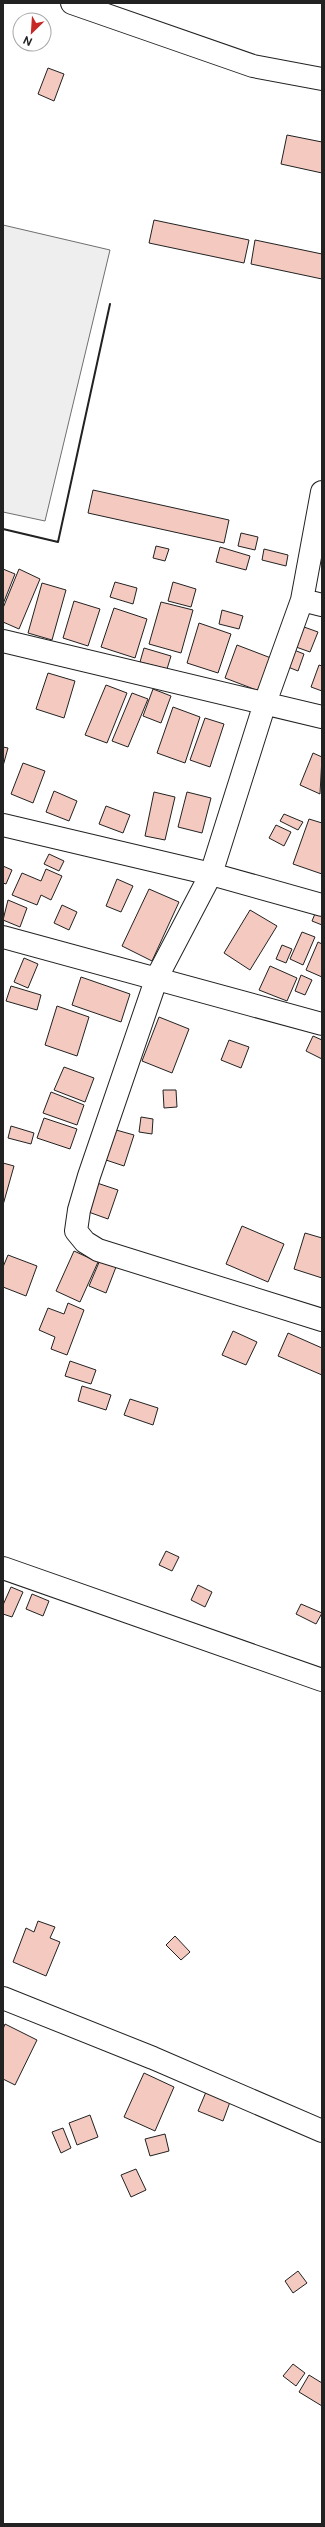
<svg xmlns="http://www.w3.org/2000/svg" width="325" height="2527" viewBox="0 0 325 2527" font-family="'Public Sans',sans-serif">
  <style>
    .green { fill: #eee; stroke: #6f6f6f }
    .building { fill: #f3c9c0; stroke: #222 }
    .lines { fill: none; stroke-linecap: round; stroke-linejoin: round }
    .minor-casing { stroke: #222; stroke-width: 24 }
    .minor { stroke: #fff; stroke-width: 22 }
    .wall { stroke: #222; stroke-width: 2 }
  </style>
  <rect width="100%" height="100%" fill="#fff"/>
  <!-- green -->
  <path class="green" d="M 3,225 L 110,250 L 45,521 L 3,512 Z"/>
  <!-- building -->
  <path class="building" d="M 48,68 L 64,74 L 54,101 L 38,94 Z
    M 287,135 L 322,142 L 322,173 L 281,164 Z
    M 154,220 L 249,240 L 244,263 L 149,243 Z
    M 255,240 L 322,254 L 322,279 L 251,264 Z
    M 93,490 L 229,520 L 224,543 L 88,513 Z
    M 241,533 L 258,537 L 255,550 L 238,546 Z
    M 156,546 L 169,549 L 165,561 L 153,558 Z
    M 220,547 L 250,556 L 246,570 L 216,562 Z
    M 264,549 L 288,555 L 286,566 L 262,560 Z
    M 3,569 L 15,574 L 3,604 Z
    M 19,569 L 40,579 L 19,629 L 3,622 L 3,608 Z
    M 115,582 L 137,588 L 133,604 L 110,597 Z
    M 173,582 L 196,589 L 191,607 L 168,601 Z
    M 42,583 L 66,590 L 52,640 L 28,633 Z
    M 74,601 L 100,609 L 88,646 L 63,638 Z
    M 161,602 L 193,610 L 181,653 L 149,644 Z
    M 114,608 L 147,619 L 135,658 L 101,647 Z
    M 222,610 L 243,616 L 239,629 L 219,624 Z
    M 199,623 L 231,634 L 218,673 L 187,663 Z
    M 304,627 L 318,632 L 310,652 L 296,647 Z
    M 237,645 L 271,658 L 259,691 L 225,678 Z
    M 144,648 L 171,656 L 167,669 L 140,662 Z
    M 294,650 L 304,654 L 298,671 L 288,667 Z
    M 319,665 L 322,666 L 322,691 L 311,687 Z
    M 48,673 L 75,681 L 64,718 L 36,709 Z
    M 106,685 L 127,693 L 107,743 L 85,735 Z
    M 153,689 L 171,696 L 161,723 L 143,716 Z
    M 132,693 L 148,699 L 128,747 L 112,741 Z
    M 173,707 L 200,717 L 185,763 L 157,753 Z
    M 205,718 L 224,724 L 210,767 L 190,760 Z
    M 3,747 L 8,748 L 3,766 Z
    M 313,753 L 322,757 L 320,794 L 300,785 Z
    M 23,763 L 45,771 L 33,803 L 11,794 Z
    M 54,791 L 77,801 L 69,821 L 46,812 Z
    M 154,792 L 175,797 L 165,840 L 145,836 Z
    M 187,792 L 211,798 L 202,833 L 178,827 Z
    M 106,806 L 130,815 L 123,833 L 99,824 Z
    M 284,814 L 303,822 L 298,830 L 280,821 Z
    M 309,819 L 322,823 L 322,874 L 293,864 Z
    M 276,825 L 291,832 L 284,846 L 269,838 Z
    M 49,854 L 64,861 L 59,871 L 44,864 Z
    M 3,866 L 12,870 L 6,884 L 3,883 Z
    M 46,869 L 62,876 L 51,900 L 41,895 L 37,905 L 12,895 L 22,873 L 41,881 Z
    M 117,879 L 133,886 L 121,912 L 106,906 Z
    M 149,889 L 179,902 L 152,961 L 122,946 Z
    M 8,900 L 27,908 L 20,927 L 3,920 Z
    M 62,905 L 77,912 L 69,930 L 54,923 Z
    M 317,909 L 322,911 L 322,925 L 312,921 Z
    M 250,910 L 277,926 L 250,970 L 224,953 Z
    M 302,932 L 315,937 L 303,965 L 290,959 Z
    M 318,942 L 322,944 L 322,977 L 306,970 Z
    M 282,945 L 292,949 L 286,963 L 276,959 Z
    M 24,958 L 38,964 L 28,988 L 14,982 Z
    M 270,966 L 297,978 L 287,1001 L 259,990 Z
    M 301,975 L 312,980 L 305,995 L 295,991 Z
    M 81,977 L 130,994 L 121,1022 L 72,1005 Z
    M 11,986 L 41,995 L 37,1010 L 6,1001 Z
    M 57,1006 L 89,1017 L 77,1056 L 45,1045 Z
    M 159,1017 L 189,1029 L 172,1073 L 142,1061 Z
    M 313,1036 L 322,1040 L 322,1059 L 306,1051 Z
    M 229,1040 L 249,1047 L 241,1068 L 221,1060 Z
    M 64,1067 L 94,1078 L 85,1102 L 54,1090 Z
    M 163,1090 L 176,1090 L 177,1107 L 164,1108 Z
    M 51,1092 L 84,1105 L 77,1125 L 43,1113 Z
    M 141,1117 L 153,1119 L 152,1134 L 139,1132 Z
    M 44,1118 L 77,1129 L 70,1149 L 37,1138 Z
    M 11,1126 L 34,1133 L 31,1144 L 8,1138 Z
    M 109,1128 L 134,1135 L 124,1166 L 100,1158 Z
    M 3,1163 L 14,1166 L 3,1205 Z
    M 94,1182 L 118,1190 L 108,1219 L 83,1210 Z
    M 242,1226 L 284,1244 L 268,1282 L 226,1264 Z
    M 305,1233 L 322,1238 L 322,1278 L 294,1269 Z
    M 74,1251 L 98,1262 L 80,1302 L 56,1291 Z
    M 8,1255 L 37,1266 L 26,1296 L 3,1287 L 3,1267 Z
    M 100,1260 L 116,1267 L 106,1293 L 89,1286 Z
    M 68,1303 L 84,1310 L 67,1355 L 51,1349 L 55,1337 L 39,1330 L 48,1308 L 64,1314 Z
    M 233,1331 L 257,1342 L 246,1365 L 222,1355 Z
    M 288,1333 L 322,1348 L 322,1375 L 278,1356 Z
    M 70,1361 L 96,1370 L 91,1384 L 65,1376 Z
    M 82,1386 L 111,1395 L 106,1410 L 78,1401 Z
    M 130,1399 L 158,1408 L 153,1425 L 124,1415 Z
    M 166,1551 L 179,1557 L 172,1571 L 159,1565 Z
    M 198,1585 L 212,1592 L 205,1607 L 191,1600 Z
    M 11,1587 L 23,1592 L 12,1617 L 3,1614 L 3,1605 Z
    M 32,1594 L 49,1601 L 43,1616 L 26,1609 Z
    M 301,1604 L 322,1613 L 316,1624 L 296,1614 Z
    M 38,1921 L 55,1927 L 50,1938 L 60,1942 L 46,1976 L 13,1962 L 26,1928 L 34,1932 Z
    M 175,1936 L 190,1952 L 181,1960 L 166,1945 Z
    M 5,2024 L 37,2040 L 15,2085 L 3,2079 L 3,2029 Z
    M 144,2073 L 174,2087 L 155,2131 L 124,2117 Z
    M 206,2092 L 230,2102 L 223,2121 L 198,2111 Z
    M 90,2115 L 98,2137 L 77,2145 L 69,2123 Z
    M 63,2128 L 71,2148 L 61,2153 L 52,2132 Z
    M 165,2134 L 169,2151 L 150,2156 L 145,2139 Z
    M 136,2169 L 146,2190 L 131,2197 L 121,2175 Z
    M 298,2271 L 307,2283 L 293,2293 L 285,2281 Z
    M 293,2364 L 305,2373 L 296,2386 L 283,2376 Z
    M 309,2375 L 322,2383 L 322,2406 L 299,2392 Z"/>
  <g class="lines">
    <!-- minor casing -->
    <g class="minor-casing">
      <path id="minor" d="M 72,3 L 253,66 L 322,79
        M 302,600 L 322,492
        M 322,605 L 302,600 L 265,703 L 211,874 L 157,977 L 89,1176 L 79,1210 L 76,1231 L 85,1242 L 98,1250 L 322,1320
        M 3,641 L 322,717
        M 3,825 L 211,874 L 322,905
        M 3,937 L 322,1024
        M 3,1568 L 322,1680
        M 3,1998 L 153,2058 L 322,2131"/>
    </g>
    <!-- minor -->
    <use href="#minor" class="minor"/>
    <!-- wall -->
    <path class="wall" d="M 3,529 L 58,542 L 110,304"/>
  </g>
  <!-- border -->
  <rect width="325" height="2527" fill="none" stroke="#222222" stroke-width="8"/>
  <!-- north arrow -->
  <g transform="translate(32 32) rotate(205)"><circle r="19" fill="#ffffff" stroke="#a7a7a7"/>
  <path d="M0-3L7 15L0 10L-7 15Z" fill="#c62828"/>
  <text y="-6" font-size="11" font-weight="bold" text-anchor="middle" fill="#222222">N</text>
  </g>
</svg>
